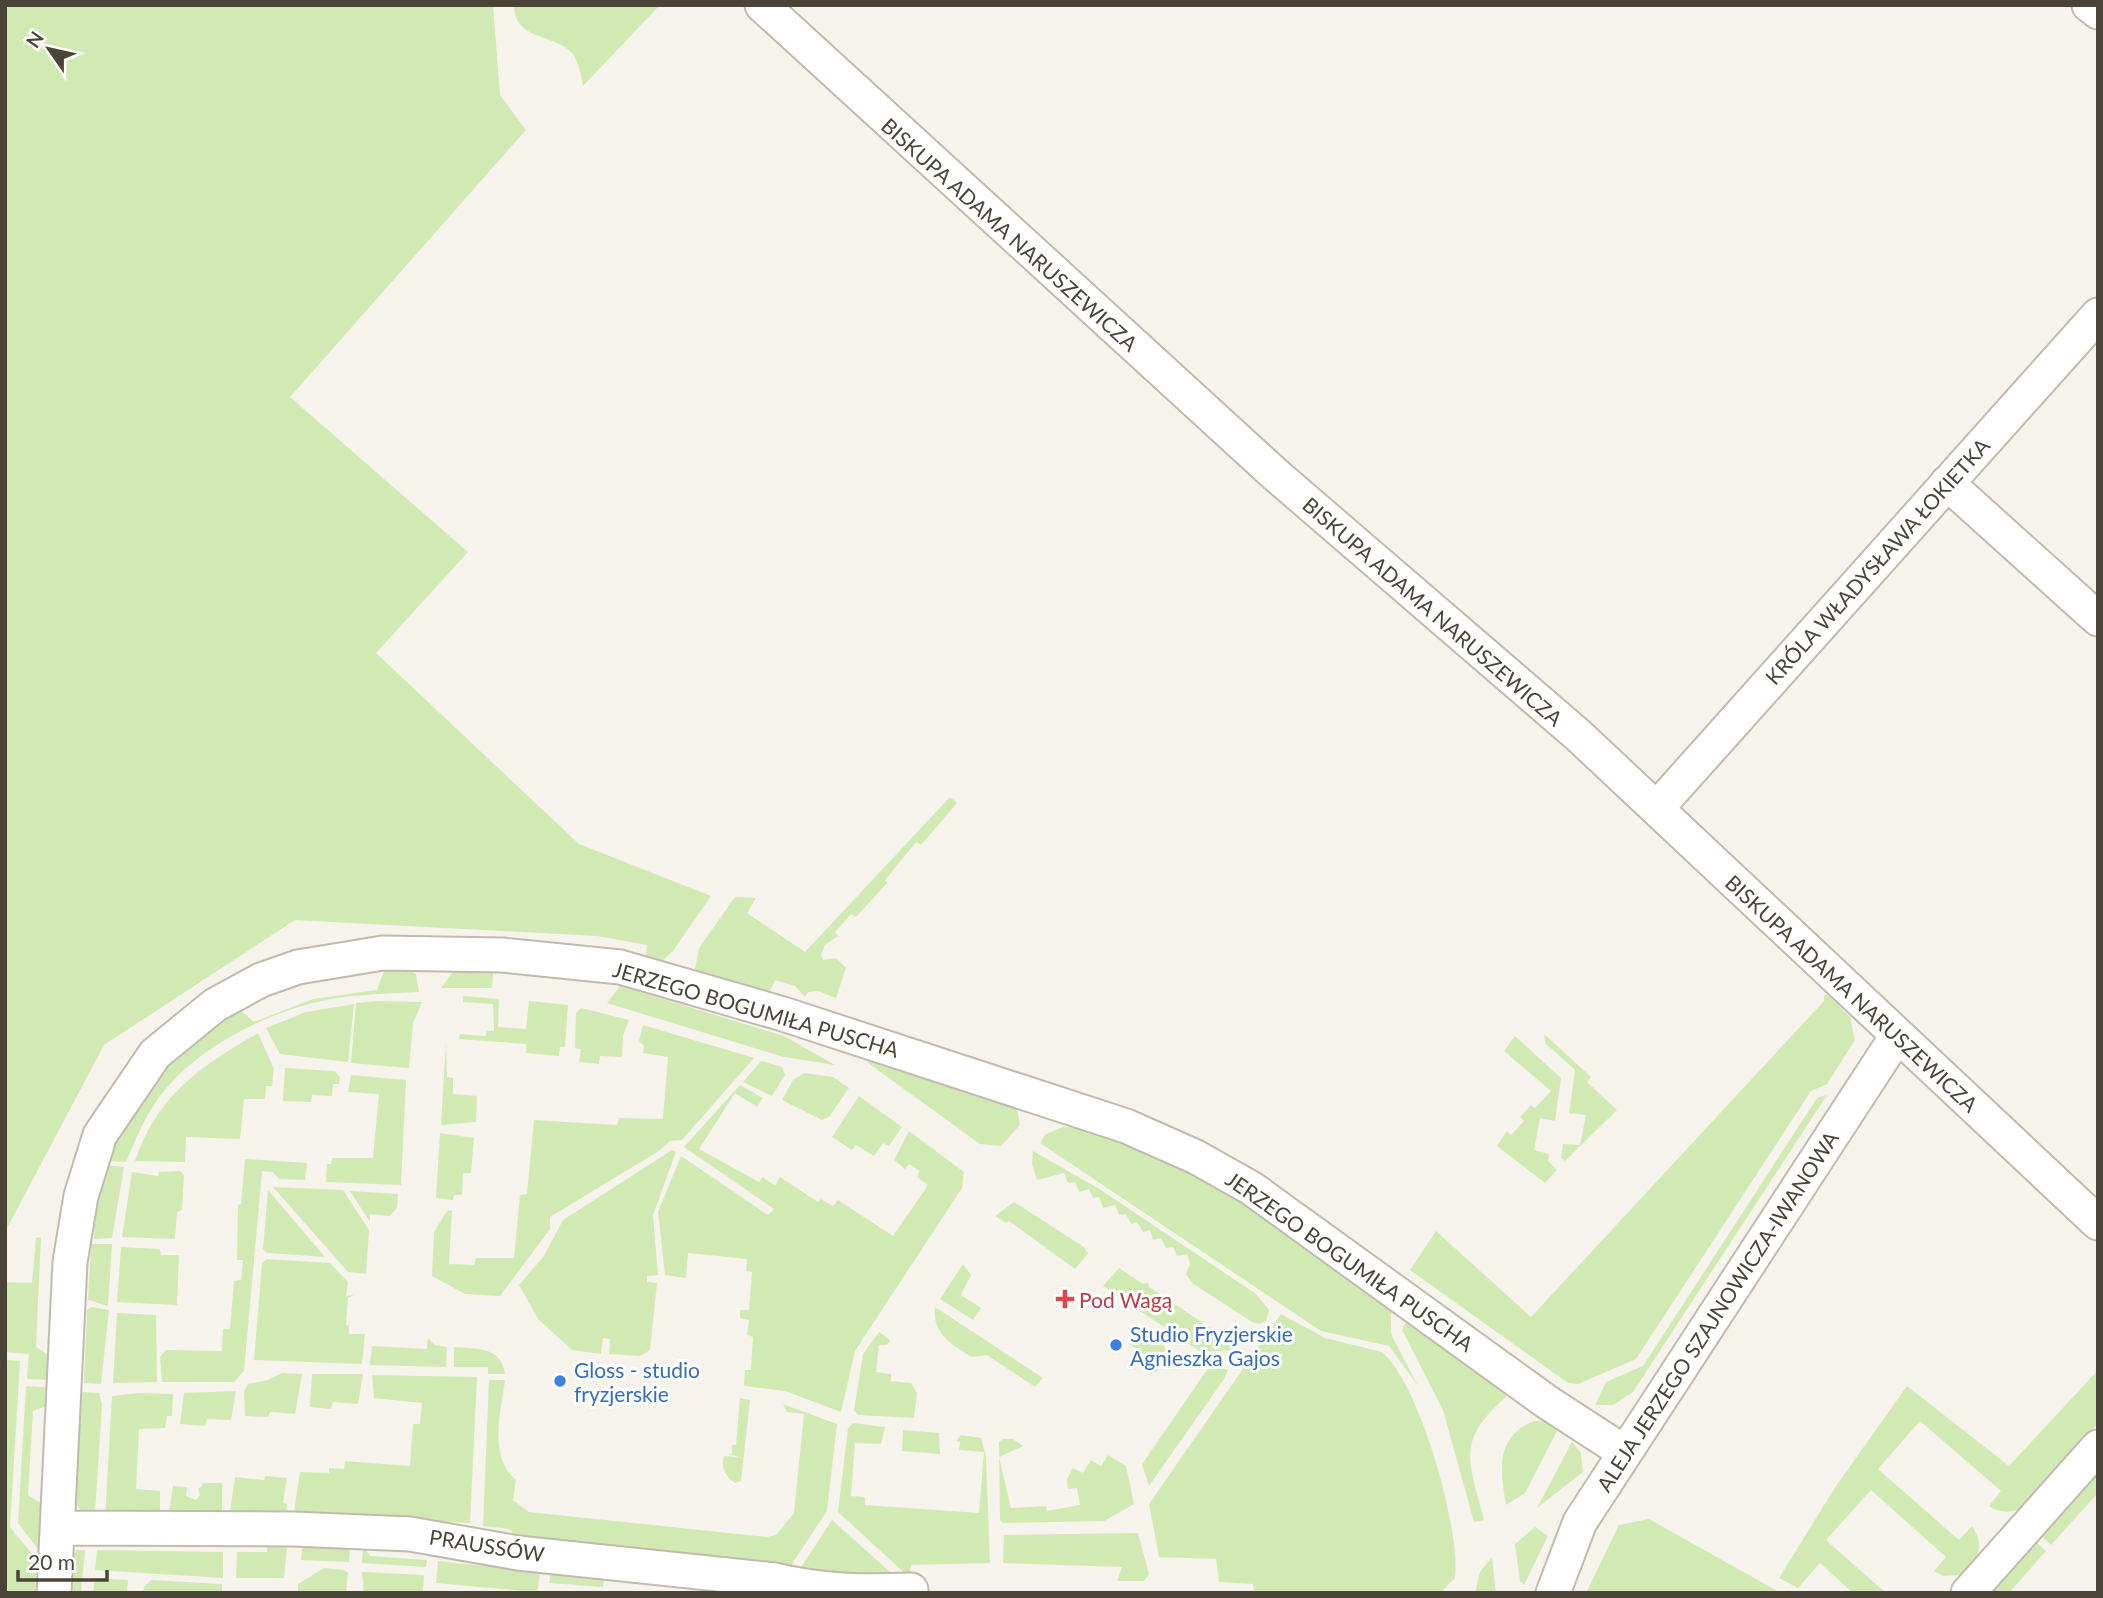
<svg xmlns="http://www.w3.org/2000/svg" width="2103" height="1598" viewBox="0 0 2103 1598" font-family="Lato,sans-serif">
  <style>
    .green { fill: #d1eab4 }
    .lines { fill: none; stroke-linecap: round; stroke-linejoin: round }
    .minor-casing { stroke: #c2bbad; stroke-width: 37 }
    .minor { stroke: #fff; stroke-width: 33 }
    .health-dot { fill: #e0444e; stroke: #fff; stroke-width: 2.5 }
    .shop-dot { fill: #3f7fe0; stroke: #fff; stroke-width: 2.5 }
    .labels { text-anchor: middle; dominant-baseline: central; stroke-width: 6; stroke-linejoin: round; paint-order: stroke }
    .street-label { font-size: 21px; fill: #4b4439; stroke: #fff }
    .health-label { font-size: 21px; fill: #be3a42; stroke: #fff; text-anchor: start }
    .shop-label { font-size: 21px; fill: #366cbe; stroke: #fff; text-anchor: start }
  </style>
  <rect width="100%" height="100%" fill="#f6f3ec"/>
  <!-- green -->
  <path class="green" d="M 5,5 L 493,5 L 500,95 L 526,130 L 290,397 L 468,552 L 376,653 L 579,844 L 711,896 L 673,951 L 660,963 L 646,959 L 647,945 L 597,936 L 295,920 L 104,1045 L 5,1232 Z
    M 514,5 L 660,5 L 583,86 C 581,75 579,62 572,53 C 554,33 514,41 514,5 Z
    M 950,797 L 957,803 L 921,845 L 916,842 L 885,880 L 887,883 L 856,917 L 851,914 L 835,932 L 838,936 L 825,945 L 821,955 L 823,960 L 836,958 L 846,968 L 836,998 L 818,991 L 808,992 L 805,997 L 795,986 L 775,980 L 766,1001 L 694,974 L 699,948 L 735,897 L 756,898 L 747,913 L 805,952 Z
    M 385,968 L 406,968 L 416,974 L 419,992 C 384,994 348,994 313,1003 C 258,1017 195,1050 160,1096 C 145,1116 136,1139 126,1162 L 107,1161 C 123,1120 151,1075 185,1045 C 201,1031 221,1020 238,1008 L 254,1022 L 313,999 L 377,990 Z
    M 486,968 L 493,973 L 492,988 L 441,988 L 455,969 Z
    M 620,986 L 784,1036 L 835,1065 L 784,1057 L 607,1003 Z
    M 1824,995 L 1828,995 L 1850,1017 L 1855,1040 L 1827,1084 L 1811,1091 L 1636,1359 L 1578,1384 L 1568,1383 L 1410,1270 L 1436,1231 L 1531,1317 L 1824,1001 Z
    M 463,996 L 499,999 L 498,1027 L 526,1029 L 529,1001 L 568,1005 L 565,1047 L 560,1047 L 559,1056 L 526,1053 L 526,1044 L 459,1039 L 460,1034 L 486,1036 L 487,1031 L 494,1031 L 493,1004 L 463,1002 Z
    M 376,1001 L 422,1002 L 413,1023 L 409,1068 L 351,1063 L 356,1003 Z
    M 354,1004 L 348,1062 L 280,1054 L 266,1028 L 306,1012 Z
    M 581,1008 L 629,1020 L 623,1036 L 622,1057 L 600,1056 L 599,1064 L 579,1062 L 581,1049 L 575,1048 L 576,1013 Z
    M 643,1025 L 754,1058 L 682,1140 L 670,1141 L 659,1151 L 550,1217 L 550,1229 L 500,1296 L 465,1294 L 432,1276 L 434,1232 L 447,1211 L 452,1210 L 449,1264 L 474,1265 L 476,1258 L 514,1258 L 520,1195 L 527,1194 L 534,1120 L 617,1125 L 619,1118 L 663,1119 L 668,1057 L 643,1053 L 644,1046 L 639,1041 Z
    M 258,1033 L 274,1069 L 272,1086 L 266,1086 L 265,1099 L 244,1099 L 240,1139 L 186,1137 L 185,1162 L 135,1161 C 157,1095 201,1066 258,1033 Z
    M 1544,1034 L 1591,1077 L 1587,1082 L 1617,1110 L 1565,1161 L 1561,1158 L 1563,1144 L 1580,1145 L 1586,1115 L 1569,1113 L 1575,1070 L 1545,1043 Z
    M 1515,1036 L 1561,1078 L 1555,1121 L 1540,1118 L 1534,1150 L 1549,1154 L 1548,1161 L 1557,1170 L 1545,1183 L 1497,1146 L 1507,1131 L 1511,1135 L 1524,1121 L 1520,1117 L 1531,1105 L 1535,1108 L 1551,1091 L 1504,1051 Z
    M 446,1042 L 447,1077 L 453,1078 L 453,1094 L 477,1096 L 476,1122 L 441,1125 Z
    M 869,1060 L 1017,1108 L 1020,1125 L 1001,1146 L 980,1144 L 868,1063 Z
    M 761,1061 L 782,1067 L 785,1075 L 772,1096 L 743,1082 Z
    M 285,1068 L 335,1071 L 340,1077 L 339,1084 L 333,1084 L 332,1096 L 312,1095 L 311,1102 L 283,1101 Z
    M 804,1073 L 833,1077 L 849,1088 L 829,1117 L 822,1120 L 782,1100 L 793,1080 Z
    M 351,1075 L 406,1080 L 401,1185 L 326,1182 L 327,1164 L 331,1164 L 332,1158 L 373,1158 L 379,1094 L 348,1092 Z
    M 740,1085 L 763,1098 L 757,1107 L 735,1093 L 699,1149 L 759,1182 L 763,1177 L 775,1186 L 780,1177 L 818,1202 L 821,1199 L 833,1206 L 838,1200 L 893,1236 L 928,1185 L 917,1177 L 920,1171 L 909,1164 L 905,1169 L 894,1160 L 909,1131 L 964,1172 L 962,1188 L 855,1351 L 841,1412 L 785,1391 L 744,1386 L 745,1370 L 751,1370 L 753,1337 L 747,1335 L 749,1320 L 740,1318 L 740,1310 L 749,1310 L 752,1272 L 746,1271 L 747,1259 L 688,1253 L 686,1278 L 665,1275 L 658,1212 L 681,1156 L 768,1215 L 774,1209 L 684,1147 Z
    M 1827,1095 L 1633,1392 L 1613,1405 L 1595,1405 L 1606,1382 L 1643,1366 L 1817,1098 Z
    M 859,1096 L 902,1127 L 889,1146 L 883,1143 L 874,1156 L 856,1145 L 852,1150 L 832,1137 Z
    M 1063,1127 L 1080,1128 L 1111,1137 L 1219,1185 L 1391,1308 L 1391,1334 L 1418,1386 L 1389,1346 L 1321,1331 L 1040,1143 L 1046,1134 Z
    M 440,1133 L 474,1138 L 471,1173 L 463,1173 L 462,1195 L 454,1195 L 453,1200 L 436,1198 Z
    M 672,1150 L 676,1152 L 653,1215 L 658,1275 L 647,1276 L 647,1282 L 657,1283 L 650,1350 L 640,1356 L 609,1354 L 610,1339 L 603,1338 L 601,1354 L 572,1350 L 538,1319 L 519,1285 L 544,1256 L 563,1220 Z
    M 1033,1151 L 1101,1190 L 1256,1294 L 1269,1310 L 1266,1321 L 1260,1324 L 1252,1322 L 1192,1283 L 1186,1274 L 1190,1264 L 1187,1254 L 1177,1256 L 1173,1247 L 1166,1248 L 1161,1238 L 1153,1240 L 1150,1230 L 1143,1232 L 1137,1222 L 1131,1224 L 1126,1214 L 1119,1215 L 1115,1205 L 1103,1208 L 1099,1197 L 1093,1198 L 1089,1189 L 1079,1192 L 1075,1182 L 1068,1183 L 1064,1173 L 1037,1180 L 1032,1164 Z
    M 245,1159 L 307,1163 L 305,1180 L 279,1179 L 273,1172 L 262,1171 L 244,1371 L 234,1382 L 162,1382 L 160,1357 L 166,1350 L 222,1351 L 223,1329 L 230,1329 L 234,1281 L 241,1280 L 243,1260 L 237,1260 L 238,1205 L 241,1204 Z
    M 105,1165 L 124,1167 L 112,1238 L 94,1239 L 97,1197 Z
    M 180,1171 L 184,1175 L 182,1210 L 177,1212 L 175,1239 L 122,1237 L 132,1172 L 158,1176 L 159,1172 Z
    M 273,1187 L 343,1190 L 369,1230 L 366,1274 L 348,1272 Z
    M 268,1190 L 325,1257 L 267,1253 L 263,1249 Z
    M 350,1191 L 398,1194 L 397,1208 L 390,1216 L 370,1214 L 370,1222 Z
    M 1014,1202 L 1084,1247 L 1088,1253 L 1075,1269 L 1009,1221 L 1006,1223 L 995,1216 Z
    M 41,1237 L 36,1347 L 52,1357 L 54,1380 L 27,1379 L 29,1354 L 5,1352 L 5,1282 L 32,1283 L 36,1238 Z
    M 91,1244 L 112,1244 L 108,1306 L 88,1300 Z
    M 121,1247 L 160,1249 L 161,1255 L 179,1255 L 177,1305 L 117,1302 Z
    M 267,1259 L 330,1263 L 348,1282 L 346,1296 L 354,1295 L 348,1298 L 346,1325 L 349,1326 L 349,1334 L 365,1334 L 362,1364 L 254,1360 L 262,1263 Z
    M 963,1264 L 971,1275 L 961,1295 L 981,1308 L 973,1320 L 940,1299 Z
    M 1119,1268 L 1143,1284 L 1148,1283 L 1149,1287 L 1236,1345 L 1236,1350 L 1201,1352 L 1103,1286 Z
    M 92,1307 L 109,1310 L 101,1384 L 84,1383 L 87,1310 Z
    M 935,1307 L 1043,1378 L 1035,1387 L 987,1355 L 972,1357 C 952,1345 932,1334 935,1307 Z
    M 117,1313 L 156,1315 L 157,1382 L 113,1383 Z
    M 1281,1314 L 1325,1338 L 1382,1352 C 1420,1384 1461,1530 1455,1578 L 1440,1593 L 1254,1593 L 1253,1584 L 1219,1582 L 1216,1559 L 1159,1557 L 1149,1504 Z
    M 1407,1320 L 1457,1359 L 1506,1391 L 1506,1397 C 1455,1442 1469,1461 1484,1520 L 1474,1522 L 1443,1410 L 1402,1330 Z
    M 1139,1329 L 1165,1347 L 1167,1358 L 1156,1373 L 1152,1370 L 1156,1364 L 1129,1344 L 1133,1338 L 1129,1335 Z
    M 879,1332 L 890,1340 L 887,1345 L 879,1345 L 876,1372 L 891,1374 L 891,1381 L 911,1383 L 917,1393 L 914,1418 L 858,1415 L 854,1410 L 863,1354 Z
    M 428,1338 L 435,1345 L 447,1347 L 446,1367 L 370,1365 L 372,1346 L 427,1349 Z
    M 454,1347 C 477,1349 501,1346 505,1374 L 488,1374 L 488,1367 L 454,1367 Z
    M 5,1360 L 20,1361 L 10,1527 L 37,1560 L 35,1593 L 5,1593 Z
    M 1220,1367 L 1228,1370 L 1224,1379 L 1149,1486 L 1142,1464 L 1207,1370 Z
    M 2098,1370 L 2098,1423 C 2078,1445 2047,1489 2025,1506 C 2016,1514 1998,1513 1989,1506 L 2001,1491 L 1920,1421 L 1878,1469 L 1959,1540 L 1972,1526 C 1986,1545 1978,1563 1959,1575 L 1943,1576 L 1934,1571 L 1946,1557 L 1871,1490 L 1826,1540 L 1886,1593 L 1853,1593 L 1820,1563 L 1798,1588 L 1779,1578 L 1836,1486 L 1907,1386 L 2009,1466 Z
    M 282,1373 L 302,1374 L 295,1414 L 270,1412 L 268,1417 L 245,1416 L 244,1391 L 248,1384 L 268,1380 Z
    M 312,1374 L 363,1374 L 358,1404 L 333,1402 L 331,1409 L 310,1407 Z
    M 372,1375 L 477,1377 L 470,1523 L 294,1512 L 300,1472 L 329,1473 L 329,1468 L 344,1469 L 345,1461 L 410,1466 L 413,1424 L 420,1424 L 422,1403 L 374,1398 Z
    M 489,1380 L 505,1380 C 501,1412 488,1456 516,1480 L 513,1500 L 529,1512 L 767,1537 L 776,1535 L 794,1513 L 804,1414 L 787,1412 L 783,1404 L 837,1424 L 827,1511 L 784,1576 L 521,1545 L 510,1529 L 483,1526 Z
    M 26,1386 L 54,1388 L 49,1405 L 33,1411 L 28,1495 L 45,1506 L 44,1557 L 18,1523 Z
    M 236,1391 L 231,1420 L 207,1419 L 205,1426 L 180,1424 L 184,1393 Z
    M 82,1392 L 99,1393 L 102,1404 L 95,1512 L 84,1514 L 76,1504 Z
    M 139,1393 L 173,1394 L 172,1416 L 167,1416 L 165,1428 L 139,1429 L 136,1489 L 160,1491 L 160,1520 L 105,1519 L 112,1396 Z
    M 740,1398 L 750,1400 L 741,1481 L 735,1483 C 725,1477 721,1467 724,1456 L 743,1458 L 728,1454 L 732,1454 L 732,1445 L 736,1445 Z
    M 1534,1421 L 1544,1421 L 1557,1431 L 1525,1493 L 1506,1505 C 1500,1471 1495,1436 1534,1421 Z
    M 853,1423 L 885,1427 L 881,1444 L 855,1443 L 851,1496 L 865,1497 L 865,1505 L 979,1513 L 984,1452 L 959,1450 L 960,1442 L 956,1441 L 961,1435 L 981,1438 L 986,1456 L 990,1563 L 911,1565 L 909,1577 L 838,1512 L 848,1428 Z
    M 903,1430 L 939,1433 L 940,1454 L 902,1451 Z
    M 1003,1439 L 1013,1439 L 1023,1446 L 999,1457 L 1011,1508 L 1046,1506 L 1047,1511 L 1080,1505 L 1077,1488 L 1068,1489 L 1067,1479 L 1073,1468 L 1083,1473 L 1091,1460 L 1101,1466 L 1108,1455 L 1126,1466 L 1134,1504 L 1104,1521 L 1003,1523 L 1000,1520 L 999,1442 Z
    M 1572,1442 L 1581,1453 L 1583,1472 L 1537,1508 Z
    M 2098,1466 L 2098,1493 L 2051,1545 L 2037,1532 Z
    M 265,1476 L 287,1478 L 283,1503 L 287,1504 L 285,1519 L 229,1519 L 235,1477 L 264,1480 Z
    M 203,1483 L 222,1483 L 222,1521 L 168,1520 L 173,1486 L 187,1487 L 186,1496 L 196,1500 L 200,1495 L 198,1488 L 202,1487 Z
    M 1649,1519 L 1781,1593 L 1586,1593 L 1619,1525 Z
    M 832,1520 L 898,1579 L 796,1575 Z
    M 1535,1527 L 1548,1536 L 1524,1585 L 1520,1581 L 1515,1544 Z
    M 1138,1533 L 1149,1574 L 1144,1581 L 1117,1581 L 1122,1567 L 1003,1563 L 1004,1535 Z
    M 2031,1538 L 2046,1551 L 2009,1593 L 1992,1593 L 1986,1588 Z
    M 319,1545 L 350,1546 L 349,1562 L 301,1560 L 302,1547 Z
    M 267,1546 L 287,1547 L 284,1578 L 236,1578 L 237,1552 L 267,1552 Z
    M 363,1546 L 370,1556 L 427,1560 L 426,1567 L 362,1563 Z
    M 76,1550 L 85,1550 L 81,1593 L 75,1593 C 68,1584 70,1560 76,1550 Z
    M 97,1550 L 223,1552 L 223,1578 L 95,1570 Z
    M 1492,1557 L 1496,1593 L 1475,1593 L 1480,1572 Z
    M 438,1561 L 540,1572 L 538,1589 L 534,1592 L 436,1583 Z
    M 324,1568 L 344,1570 L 348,1573 L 346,1593 L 298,1593 L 298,1584 Z
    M 362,1572 L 424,1575 L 423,1593 L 364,1593 Z
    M 551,1572 L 604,1577 L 603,1587 L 549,1583 Z
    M 95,1578 L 128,1580 L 127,1593 L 93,1593 Z
    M 151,1580 L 222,1584 L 222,1593 L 143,1593 L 144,1587 Z"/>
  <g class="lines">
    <!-- minor casing -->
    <g class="minor-casing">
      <path id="minor" d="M 762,5 L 1276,475 L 1578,735 L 2098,1223
        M 2089,5 L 2098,12
        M 1947,483 L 2098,619
        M 1657,808 L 2098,315
        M 58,1528 L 294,1529 L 410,1534 L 518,1553 L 775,1580 C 820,1591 864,1592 911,1590 L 911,1593
        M 54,1593 L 70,1262 L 81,1196 L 100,1135 L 155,1054 L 215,1005 L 261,980 L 298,967 L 383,953 L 502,955 L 620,967 L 783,1014 L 1126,1126 L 1196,1157 L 1251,1188 L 1547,1402 L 1624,1452
        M 1553,1593 L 1580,1522 L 1897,1036
        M 1968,1593 L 2098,1447"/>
    </g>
    <!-- minor -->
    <use href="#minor" class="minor"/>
  </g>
  <!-- markers -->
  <path class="health-dot" d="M1061.5 1288.5h7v7h7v7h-7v7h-7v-7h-7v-7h7z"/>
  <g class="shop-dot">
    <circle cx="1116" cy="1345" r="7"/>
    <circle cx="560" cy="1381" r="7"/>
  </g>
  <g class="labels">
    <!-- street labels -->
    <g class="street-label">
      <text transform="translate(1010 234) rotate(42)">BISKUPA ADAMA NARUSZEWICZA</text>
      <text transform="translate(1877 561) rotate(-48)">KRÓLA WŁADYSŁAWA ŁOKIETKA</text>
      <text transform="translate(1433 611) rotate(41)">BISKUPA ADAMA NARUSZEWICZA</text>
      <text transform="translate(1852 993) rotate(43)">BISKUPA ADAMA NARUSZEWICZA</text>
      <text transform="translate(756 1009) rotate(16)">JERZEGO BOGUMIŁA PUSCHA</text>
      <text transform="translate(1350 1261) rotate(35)">JERZEGO BOGUMIŁA PUSCHA</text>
      <text transform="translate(1717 1311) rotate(-57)">ALEJA JERZEGO SZAJNOWICZA-IWANOWA</text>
      <text transform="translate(487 1545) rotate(9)">PRAUSSÓW</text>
    </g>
    <!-- health labels -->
    <g class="health-label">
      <text x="1079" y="1299">Pod Wagą</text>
    </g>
    <!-- shop labels -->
    <g class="shop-label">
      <text x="1130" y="1333">Studio Fryzjerskie<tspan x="1130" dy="24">Agnieszka Gajos</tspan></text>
      <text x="574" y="1369">Gloss - studio<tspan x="574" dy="24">fryzjerskie</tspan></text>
    </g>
  </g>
  <!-- border -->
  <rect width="2103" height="1598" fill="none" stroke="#4b4439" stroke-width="14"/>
  <!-- north arrow -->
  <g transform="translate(49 49) rotate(304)" stroke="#ffffff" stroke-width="5" paint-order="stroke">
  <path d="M0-5L12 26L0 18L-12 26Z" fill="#4b4439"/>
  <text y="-10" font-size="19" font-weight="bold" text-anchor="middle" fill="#4b4439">N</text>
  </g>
  <!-- scale -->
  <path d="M18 1570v10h89v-10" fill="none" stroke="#4b4439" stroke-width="3.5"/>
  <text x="28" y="1570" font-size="21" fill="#4b4439" stroke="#ffffff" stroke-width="5" paint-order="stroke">20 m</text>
</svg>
